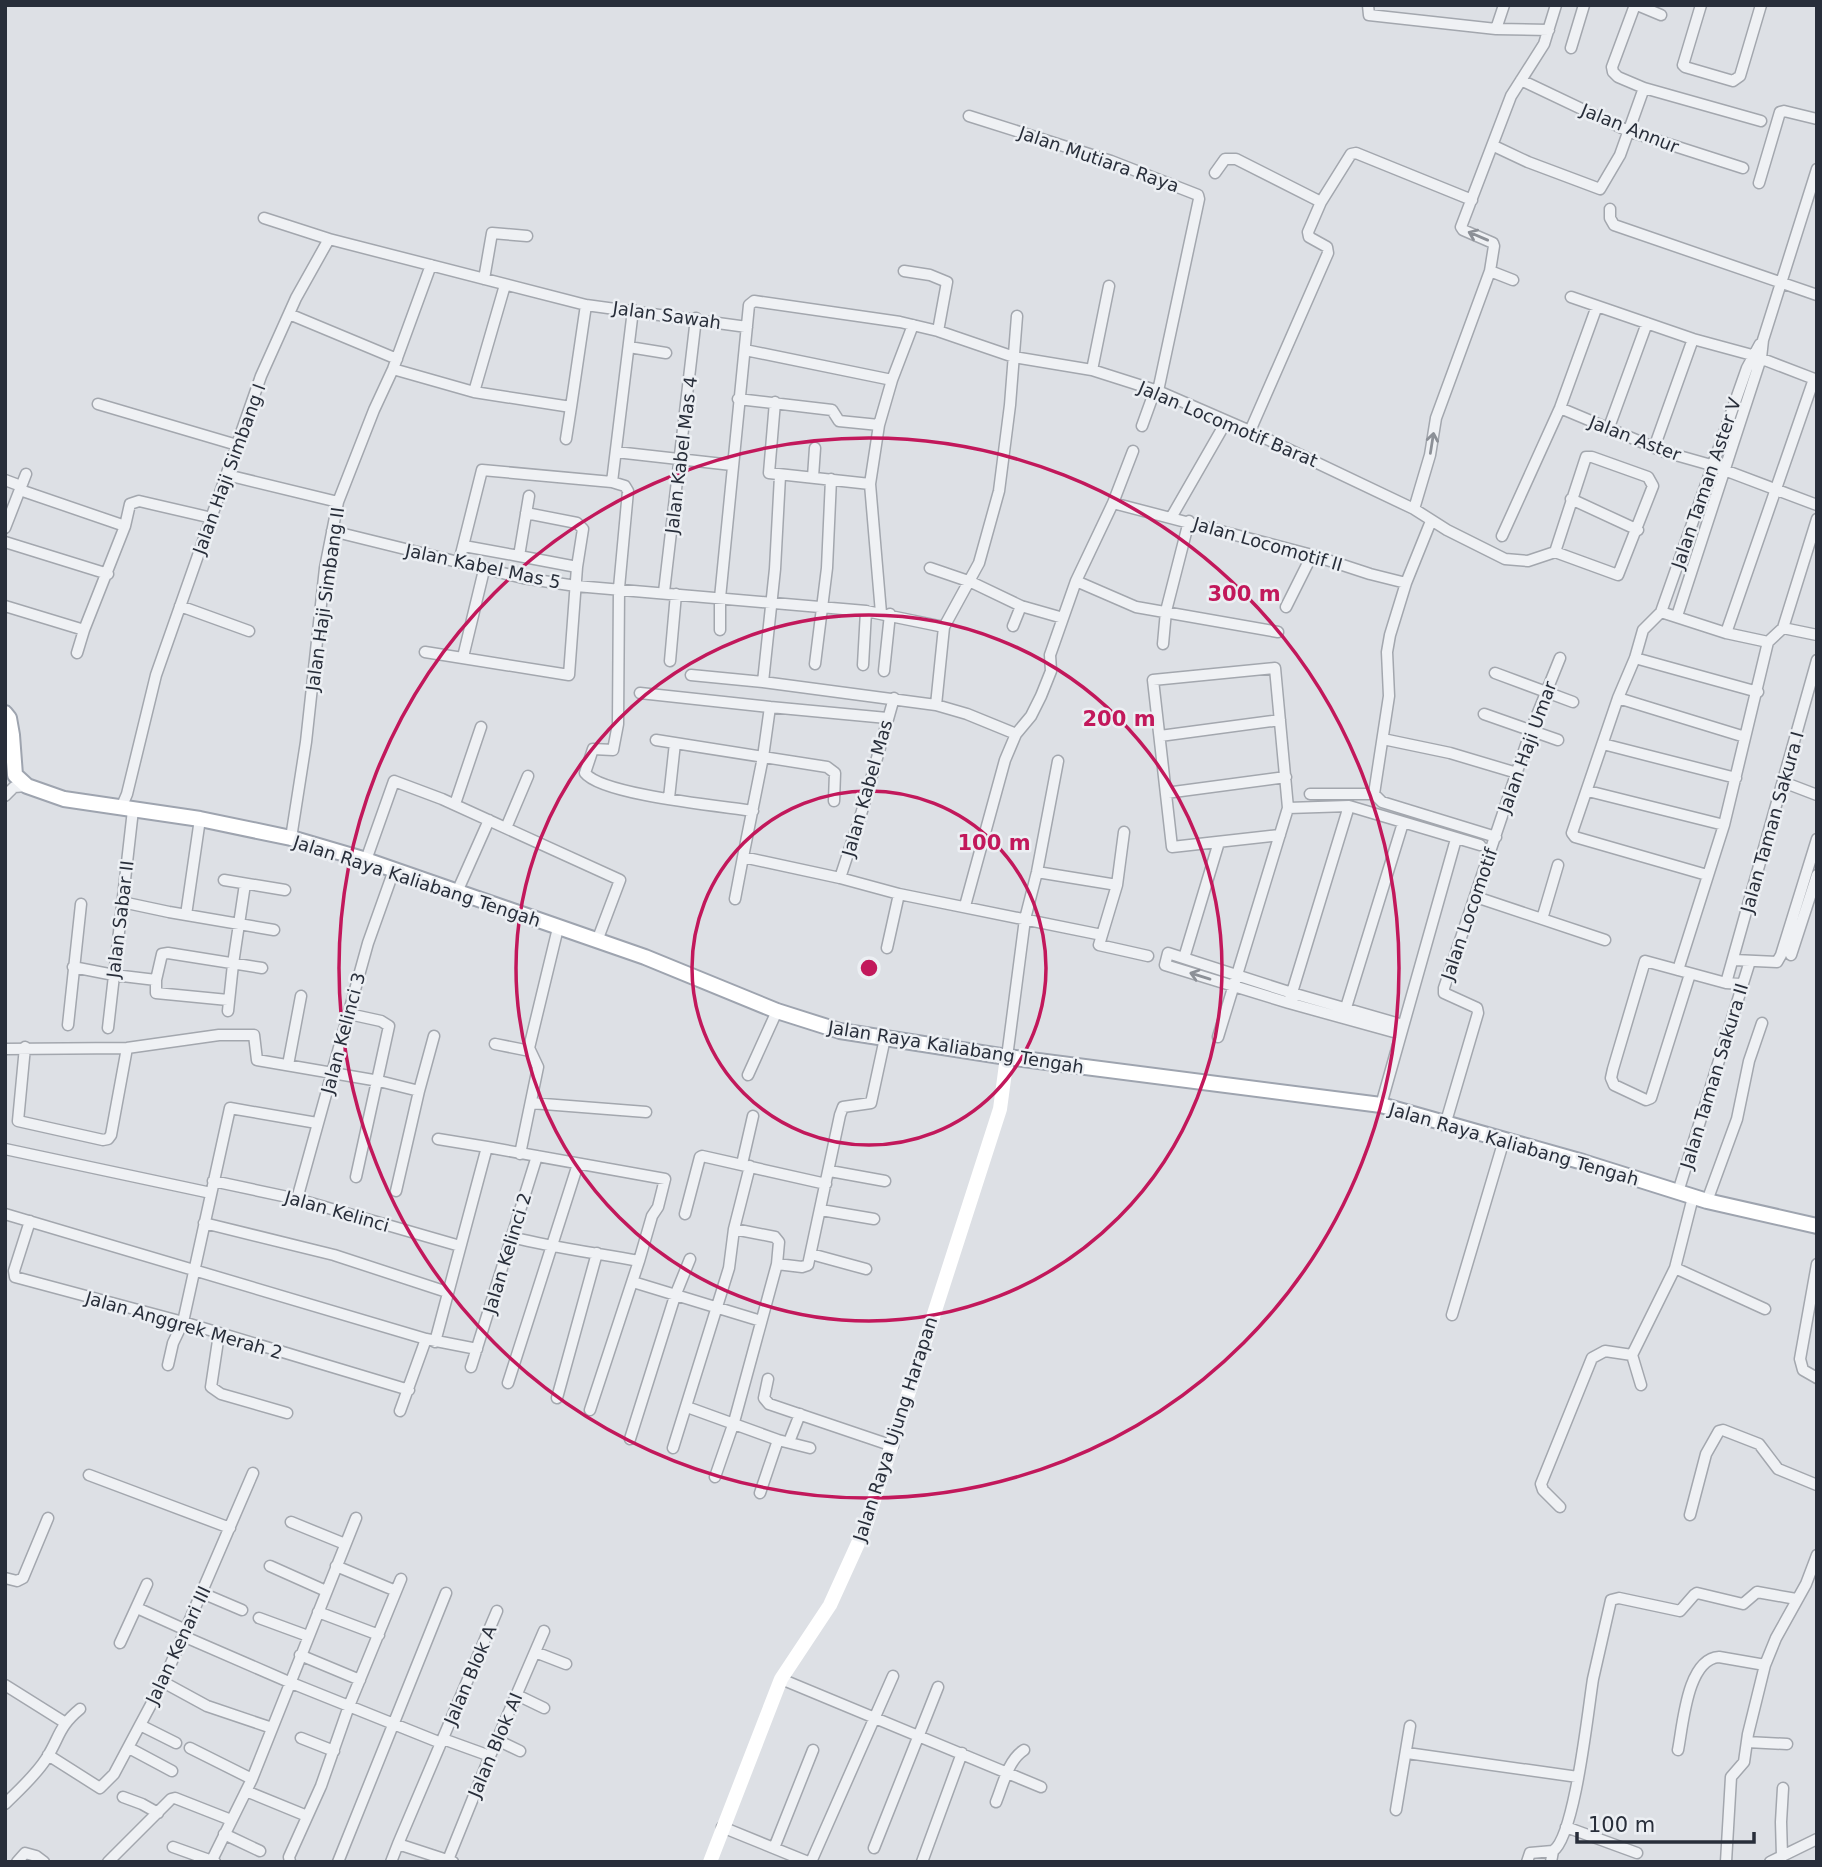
<svg xmlns="http://www.w3.org/2000/svg" width="1822" height="1867" viewBox="0 0 1822 1867" font-family="'DejaVu Sans',sans-serif">
  <style>
    .lines { fill: none; stroke-linecap: round; stroke-linejoin: round }
    .street-casing { stroke: #a3a7ae; stroke-width: 13 }
    .primary-casing { stroke: #9ea4af; stroke-width: 18 }
    .street { stroke: #eff1f4; stroke-width: 10 }
    .secondary { stroke: #fff; stroke-width: 14 }
    .primary { stroke: #fff; stroke-width: 14 }
    .oneway { stroke: #8c9097 }
    .ring { fill: none; stroke: #c2185b; stroke-width: 3.5 }
    .labels { text-anchor: middle; dominant-baseline: central; stroke-width: 5; stroke-linejoin: round; paint-order: stroke }
    .street-label { font-size: 18px; fill: #282e3a; stroke: #eceff3 }
    .centre { fill: #c2185b; stroke: #eceff3; stroke-width: 3.5 }
    .ring-label { font-size: 21px; text-anchor: middle; font-weight: bold; fill: #c2185b; stroke: #eceff3; stroke-width: 5; stroke-linejoin: round; paint-order: stroke }
  </style>
  <rect width="100%" height="100%" fill="#dde0e5"/>
  <g class="lines">
    <!-- street casing -->
    <g class="street-casing">
      <path id="street" d="M 1368,5 L 1369,15 L 1496,29 L 1549,30
        M 1635,5 L 1612,67 L 1613,72 L 1618,77 L 1644,88 L 1761,121
        M 1637,5 L 1661,15
        M 1701,5 L 1683,65 L 1685,67 L 1733,81 L 1740,76 L 1761,5
        M 1496,29 L 1504,5
        M 1571,48 L 1584,5
        M 1521,80 L 1628,131 L 1743,168
        M 969,116 L 1111,161 L 1198,195 L 1199,199 L 1158,391
        M 1494,146 L 1528,162 L 1600,189 L 1620,155 L 1644,88
        M 1215,173 L 1225,159 L 1236,159 L 1321,202
        M 1759,183 L 1780,112 L 1784,111 L 1817,119
        M 1610,209 L 1610,218 L 1614,225 L 1817,295
        M 264,218 L 329,239
        M 904,271 L 930,275 L 947,282 L 938,331
        M 1490,271 L 1513,280
        M 484,279 L 492,233 L 527,236
        M 1571,297 L 1693,339 L 1752,355 L 1817,380
        M 633,310 L 612,482 L 625,486 L 628,491 L 619,588 L 618,724 L 613,750 L 593,749 L 585,773 C 602,795 721,806 753,811
        M 289,314 L 397,359
        M 629,347 L 666,353
        M 745,350 L 892,380
        M 393,369 L 474,392 L 571,407 L 586,305
        M 1092,370 L 1109,286
        M 474,392 L 505,285
        M 738,399 L 832,410 L 839,421 L 879,425
        M 775,402 L 769,473 L 870,484
        M 98,404 L 237,445
        M 1560,408 L 1665,452 L 1711,465 L 1817,505
        M 1142,426 L 1155,390
        M 1608,430 L 1647,323
        M 1250,431 L 1328,253 L 1327,247 L 1309,237 L 1308,232 L 1321,202 L 1351,154 L 1356,153 L 1472,200
        M 566,439 L 571,407
        M 1654,448 L 1693,339
        M 616,452 L 732,465
        M 1586,457 L 1592,457 L 1648,477 L 1653,486 L 1618,575 L 1555,552 Z
        M 227,475 L 338,502
        M 813,477 L 815,448
        M 5,480 L 21,486
        M 1571,499 L 1638,530
        M 1113,503 L 1312,555 L 1370,574 L 1406,583
        M 1414,509 L 1430,455 L 1436,418 L 1490,271 L 1494,246 L 1493,243 L 1463,230 L 1461,227 L 1511,96 L 1544,44 L 1556,5
        M 1172,516 L 1226,422
        M 1431,521 L 1406,583 L 1390,635 L 1387,652 L 1389,696 L 1374,794 L 1382,802 L 1496,837
        M 125,526 L 130,504 L 139,501 L 212,518
        M 5,528 L 26,474
        M 332,531 L 523,578 L 576,586 L 866,611 L 944,627
        M 1502,536 L 1560,408 L 1597,306
        M 5,542 L 108,574
        M 464,546 L 519,556 L 529,496
        M 519,556 L 577,567
        M 459,562 L 482,470 L 612,482
        M 930,568 L 971,582 L 1021,606 L 1063,618
        M 1076,581 L 1136,607 L 1278,632
        M 664,592 L 696,318
        M 5,606 L 84,630 L 125,526 L 20,490
        M 180,606 L 249,631
        M 1286,607 L 1312,555
        M 1661,612 L 1643,630 L 1635,658 L 1618,698 L 1572,833 L 1575,837 L 1707,875
        M 1661,612 L 1747,368 L 1760,344
        M 1661,612 L 1726,633 L 1768,642
        M 881,613 L 870,484 L 879,425 L 892,380 L 913,325
        M 1677,616 L 1761,358 L 1763,340 L 1817,169
        M 1013,626 L 1021,606
        M 1783,628 L 1817,519
        M 720,630 L 720,598 L 749,305 L 754,301 L 900,322 L 938,331 L 1014,357 L 1092,370 L 1158,391 L 1250,431 L 1414,509 L 1447,530 L 1505,559 L 1528,561 L 1555,552
        M 1726,633 L 1814,379
        M 1768,642 L 1783,628 L 1817,635
        M 1163,644 L 1166,611 L 1189,521
        M 425,652 L 569,675 L 577,567 L 583,529 L 577,523 L 526,513
        M 77,653 L 84,630
        M 463,657 L 484,570
        M 1635,658 L 1758,692
        M 670,661 L 676,594
        M 815,664 L 827,568 L 831,479
        M 863,665 L 866,611
        M 884,671 L 890,614
        M 1495,673 L 1573,702
        M 691,675 L 763,682 L 936,705 L 967,714 L 1016,734
        M 763,682 L 775,569 L 780,476
        M 640,693 L 770,707
        M 1618,698 L 1745,737
        M 936,705 L 944,627 L 979,563 L 999,491 L 1010,405 L 1017,316
        M 1484,714 L 1558,740
        M 887,718 L 770,707 L 763,757 L 743,857 L 840,878 L 899,894 L 1102,935
        M 1160,736 L 1280,720
        M 1383,739 L 1450,753 L 1517,773
        M 656,740 L 827,767 L 835,773 L 834,801
        M 1603,744 L 1736,778
        M 1783,782 L 1817,795
        M 1588,791 L 1724,825
        M 1166,793 L 1286,777
        M 1310,794 L 1374,794
        M 5,796 L 14,787 L 27,786
        M 669,798 L 675,743
        M 455,804 L 481,727
        M 121,808 L 127,794 L 156,675 L 261,376 L 296,298 L 329,239 L 586,305 L 747,327
        M 1288,808 L 1349,806 L 1480,845
        M 506,828 L 528,776
        M 1124,832 L 1117,885 L 1099,945 L 1148,956
        M 291,838 L 306,742 L 325,568 L 338,502 L 374,410 L 393,369 L 431,265
        M 366,860 L 394,781 L 442,799 L 620,880 L 597,941
        M 1037,872 L 1117,885
        M 840,878 L 862,811 L 894,698
        M 224,880 L 285,890
        M 457,892 L 489,820
        M 1476,897 L 1605,940
        M 735,899 L 743,857
        M 122,902 L 169,912 L 274,930
        M 965,906 L 1005,760 L 1016,734 L 1031,716 L 1041,696 L 1051,671 L 1050,655 L 1076,581 L 1113,503 L 1133,451
        M 186,915 L 200,819
        M 1542,919 L 1558,865
        M 887,948 L 899,894
        M 1791,955 L 1817,875
        M 1184,958 L 1219,842
        M 1734,960 L 1777,962 L 1781,955 L 1817,839
        M 73,967 L 114,975 L 156,980
        M 1678,970 L 1724,825 L 1768,642
        M 1690,974 L 1651,1098 L 1646,1100 L 1614,1085 L 1611,1078 L 1613,1069 L 1645,961 L 1726,983 L 1741,984
        M 1726,983 L 1817,660
        M 1290,999 L 1349,806
        M 228,1000 L 156,993 L 156,980 L 162,954 L 168,953 L 262,968
        M 228,1011 L 233,964 L 245,884
        M 349,1014 L 381,1021 L 389,1026 L 356,1177
        M 1344,1014 L 1403,823
        M 68,1025 L 81,904
        M 108,1028 L 133,810
        M 1401,1034 L 1289,1003 L 1165,965 L 1168,953 L 1292,993 L 1403,1025
        M 1218,1037 L 1288,808 L 1275,668 L 1153,680 L 1172,847 L 1280,835
        M 495,1044 L 530,1051
        M 25,1047 L 18,1121 L 103,1140 L 108,1139 L 111,1135 L 127,1048
        M 5,1049 L 127,1048 L 219,1035 L 254,1035 L 257,1060 L 379,1081 L 419,1091
        M 1007,1057 L 1025,919 L 1037,872 L 1058,761
        M 288,1065 L 301,996
        M 748,1075 L 777,1011
        M 531,1103 L 646,1112
        M 1381,1105 L 1456,839
        M 1445,1125 L 1478,1013 L 1477,1008 L 1444,993 L 1444,988 L 1531,730 L 1560,658
        M 438,1139 L 487,1147
        M 5,1149 L 211,1193
        M 520,1154 L 538,1067 L 529,1048 L 558,928
        M 742,1164 L 753,1116
        M 830,1171 L 885,1181
        M 213,1181 L 297,1199 L 460,1246
        M 396,1191 L 419,1091 L 434,1036
        M 1678,1192 L 1750,961
        M 297,1199 L 368,943 L 394,870
        M 1707,1201 L 1737,1119 L 1749,1061 L 1762,1023
        M 821,1210 L 874,1219
        M 5,1214 L 426,1339 L 477,1349
        M 685,1214 L 700,1157 L 702,1156 L 826,1184
        M 30,1221 L 14,1271 L 15,1277 L 183,1322 L 409,1390
        M 204,1223 L 334,1255 L 447,1292
        M 512,1237 C 554,1248 596,1253 639,1261 L 590,1410
        M 811,1254 L 866,1269
        M 777,1264 L 802,1267 L 808,1265 L 840,1115 L 843,1107 L 871,1103 L 885,1038
        M 1817,1264 L 1800,1359 L 1803,1370 L 1817,1378
        M 1675,1268 L 1765,1309
        M 633,1282 L 761,1321
        M 1452,1315 L 1504,1140
        M 219,1334 L 211,1387 L 221,1394 L 287,1413
        M 435,1342 L 487,1147 L 665,1179 L 658,1207 L 652,1216 L 639,1261
        M 168,1365 L 173,1343 L 183,1322 L 230,1108 L 317,1123
        M 471,1367 L 537,1156
        M 768,1379 L 764,1398 L 769,1404 L 893,1446
        M 508,1383 L 578,1164
        M 1641,1385 L 1632,1355 L 1675,1268 L 1693,1197
        M 557,1398 L 597,1253
        M 687,1407 L 778,1440 L 810,1448
        M 400,1411 L 426,1339
        M 630,1439 L 675,1296 L 690,1259
        M 789,1442 L 800,1414
        M 673,1448 L 729,1268 L 734,1229 L 750,1166
        M 89,1475 L 230,1528
        M 715,1477 L 734,1422 L 777,1264 L 779,1242 L 775,1237 L 734,1229
        M 760,1493 L 778,1440
        M 1560,1507 L 1543,1490 L 1541,1484 L 1592,1358 L 1605,1351 L 1632,1355
        M 1690,1515 L 1706,1454 L 1719,1431 L 1723,1430 L 1759,1444 L 1778,1469 L 1817,1485
        M 291,1522 L 345,1544
        M 270,1566 L 326,1591
        M 336,1566 L 396,1591
        M 5,1578 L 17,1581 L 23,1578 L 48,1518
        M 202,1593 L 242,1610
        M 137,1608 L 186,1630
        M 318,1612 L 379,1635
        M 259,1618 L 308,1636
        M 183,1636 L 289,1682 L 441,1743
        M 120,1643 L 147,1584
        M 535,1652 L 566,1664
        M 300,1655 L 360,1680
        M 781,1679 L 1041,1787
        M 163,1682 L 207,1706 L 272,1728
        M 5,1685 L 64,1722
        M 517,1695 L 544,1708
        M 301,1738 L 334,1751
        M 443,1739 L 490,1756
        M 497,1740 L 520,1751
        M 1747,1742 L 1787,1744
        M 176,1743 L 140,1725 L 163,1682 L 253,1473
        M 129,1748 L 172,1771
        M 190,1748 L 252,1779
        M 1678,1750 C 1683,1725 1687,1659 1719,1657 L 1765,1665
        M 1407,1753 L 1578,1777
        M 48,1755 L 100,1788 L 114,1774 L 140,1725
        M 246,1791 L 307,1816
        M 123,1797 L 142,1804 L 158,1813
        M 996,1802 C 1003,1785 1008,1760 1024,1750
        M 5,1804 C 19,1790 35,1776 46,1759 C 60,1737 58,1727 80,1709
        M 1396,1810 L 1410,1726
        M 722,1827 L 808,1862
        M 1566,1827 L 1637,1853
        M 224,1834 L 260,1851
        M 173,1847 L 215,1862
        M 774,1848 L 813,1750
        M 874,1848 L 938,1687
        M 1782,1856 L 1781,1822 L 1783,1788
        M 212,1860 L 252,1779 L 356,1518
        M 448,1860 L 490,1756 L 544,1631
        M 17,1862 L 25,1853 L 36,1856 L 44,1862
        M 108,1862 L 171,1799 L 175,1798 L 231,1820
        M 290,1862 L 289,1857 L 321,1786 L 349,1706 L 401,1579
        M 338,1862 L 446,1593
        M 391,1862 L 398,1844
        M 453,1862 L 398,1844 L 497,1611
        M 811,1862 L 893,1676
        M 922,1862 L 962,1753
        M 1527,1862 L 1530,1853 L 1553,1851
        M 1551,1862 L 1553,1851 C 1575,1836 1588,1710 1593,1679 C 1599,1652 1605,1626 1611,1600 L 1619,1598 L 1680,1611 L 1694,1595 L 1697,1593 L 1743,1604 L 1757,1592 L 1796,1599
        M 1726,1862 L 1731,1777 L 1744,1762 L 1748,1734 L 1765,1665 L 1776,1638 L 1806,1584 L 1817,1555
        M 1770,1862 L 1817,1839"/>
    </g>
    <!-- primary casing -->
    <g class="primary-casing">
      <path id="primary" d="M 5,713 L 9,718 L 12,735 L 15,775 L 27,786 L 64,799 L 200,819 L 291,838 L 366,860 L 645,957 L 777,1011 L 840,1031 L 1007,1057 L 1381,1105 L 1583,1162 L 1707,1201 L 1817,1226"/>
    </g>
    <!-- street -->
    <use href="#street" class="street"/>
    <!-- secondary -->
    <path class="secondary" d="M 710,1862 L 781,1679 L 830,1605 L 865,1528 L 1000,1109 L 1007,1057"/>
    <!-- primary -->
    <use href="#primary" class="primary"/>
  </g>
  <!-- one-way arrows -->
  <defs><path id="oneway-shaft" d="M-6 0H5M1.5-3L5.5 0L1.5 3" fill="none" stroke-width="1.6" stroke-linecap="round" stroke-linejoin="round" transform="scale(1.75)"/></defs>
  <g class="oneway">
    <use href="#oneway-shaft" transform="translate(1478 236) rotate(-157)"/>
    <use href="#oneway-shaft" transform="translate(1432 443) rotate(-81)"/>
    <use href="#oneway-shaft" transform="translate(1200 976) rotate(-163)"/>
  </g>
  <!-- distance rings -->
  <g class="ring">
    <circle cx="869" cy="968" r="177"/>
    <circle cx="869" cy="968" r="353"/>
    <circle cx="869" cy="968" r="530"/>
  </g>
  <g class="labels">
    <!-- street labels -->
    <g class="street-label">
      <text transform="translate(1630 128) rotate(22)">Jalan Annur</text>
      <text transform="translate(1099 159) rotate(19)">Jalan Mutiara Raya</text>
      <text transform="translate(667 315) rotate(8)">Jalan Sawah</text>
      <text transform="translate(1228 424) rotate(23)">Jalan Locomotif Barat</text>
      <text transform="translate(1635 438) rotate(21)">Jalan Aster</text>
      <text transform="translate(681 455) rotate(-83)">Jalan Kabel Mas 4</text>
      <text transform="translate(229 469) rotate(-70)">Jalan Haji Simbang I</text>
      <text transform="translate(1706 483) rotate(-71)">Jalan Taman Aster V</text>
      <text transform="translate(1268 544) rotate(16)">Jalan Locomotif II</text>
      <text transform="translate(483 566) rotate(12)">Jalan Kabel Mas 5</text>
      <text transform="translate(325 599) rotate(-82)">Jalan Haji Simbang II</text>
      <text transform="translate(1527 747) rotate(-70)">Jalan Haji Umar</text>
      <text transform="translate(867 788) rotate(-74)">Jalan Kabel Mas</text>
      <text transform="translate(1772 822) rotate(-74)">Jalan Taman Sakura I</text>
      <text transform="translate(417 881) rotate(18)">Jalan Raya Kaliabang Tengah</text>
      <text transform="translate(1469 914) rotate(-71)">Jalan Locomotif</text>
      <text transform="translate(120 919) rotate(-83)">Jalan Sabar II</text>
      <text transform="translate(343 1033) rotate(-75)">Jalan Kelinci 3</text>
      <text transform="translate(956 1047) rotate(9)">Jalan Raya Kaliabang Tengah</text>
      <text transform="translate(1714 1076) rotate(-73)">Jalan Taman Sakura II</text>
      <text transform="translate(1514 1144) rotate(16)">Jalan Raya Kaliabang Tengah</text>
      <text transform="translate(337 1211) rotate(16)">Jalan Kelinci</text>
      <text transform="translate(507 1253) rotate(-73)">Jalan Kelinci 2</text>
      <text transform="translate(184 1325) rotate(16)">Jalan Anggrek Merah 2</text>
      <text transform="translate(895 1429) rotate(-72)">Jalan Raya Ujung Harapan</text>
      <text transform="translate(178 1645) rotate(-65)">Jalan Kenari III</text>
      <text transform="translate(470 1675) rotate(-67)">Jalan Blok A</text>
      <text transform="translate(495 1745) rotate(-67)">Jalan Blok AI</text>
    </g>
  </g>
  <circle cx="869" cy="968" r="10" class="centre"/>
  <g class="ring-label">
    <text x="1244" y="601">300 m</text>
    <text x="1119" y="726">200 m</text>
    <text x="994" y="850">100 m</text>
  </g>
  <!-- border -->
  <rect width="1822" height="1867" fill="none" stroke="#282e3a" stroke-width="14"/>
  <!-- scale -->
  <path d="M1577 1832v10h177v-10" fill="none" stroke="#282e3a" stroke-width="3.5"/>
  <text x="1588" y="1832" font-size="21" fill="#282e3a" stroke="#eceff3" stroke-width="5" paint-order="stroke">100 m</text>
</svg>
